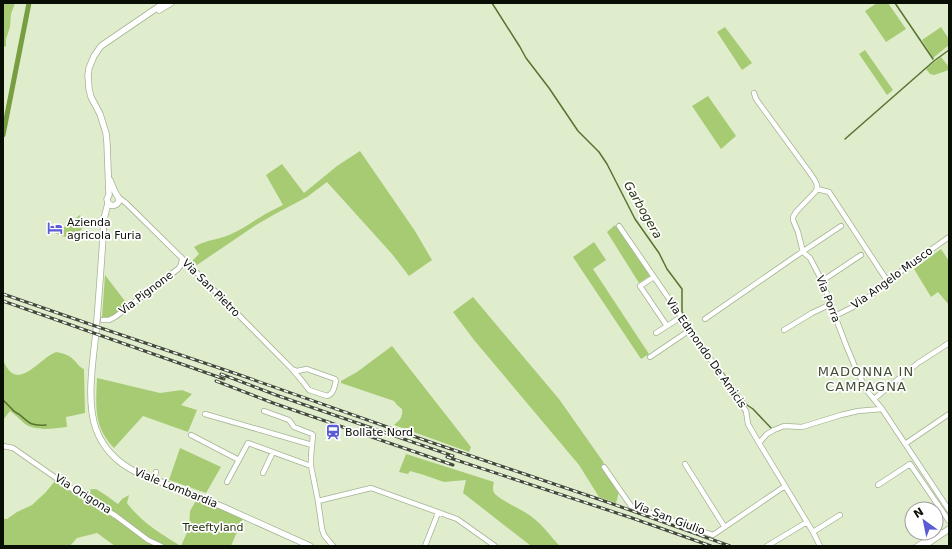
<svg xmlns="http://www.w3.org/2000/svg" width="952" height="549" viewBox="0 0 952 549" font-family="'DejaVu Sans',sans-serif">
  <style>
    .green { fill: #a7cb73 }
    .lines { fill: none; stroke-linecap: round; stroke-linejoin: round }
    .stream { stroke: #58722f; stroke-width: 1.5 }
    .canal { stroke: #799d41; stroke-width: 5 }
    .minor-casing { stroke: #a5b394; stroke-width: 6 }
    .tertiary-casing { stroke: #a5b394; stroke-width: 7 }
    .minor { stroke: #fff; stroke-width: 4.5 }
    .tertiary { stroke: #fff; stroke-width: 5.5 }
    .rail-casing { stroke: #424939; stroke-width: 3 }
    .rail { stroke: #fff; stroke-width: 1.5; stroke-dasharray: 4.5; stroke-linecap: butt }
    .labels { text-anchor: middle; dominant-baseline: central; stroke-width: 3.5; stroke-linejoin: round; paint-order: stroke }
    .poi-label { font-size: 11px; fill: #0a0f05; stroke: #fff; text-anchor: start }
    .street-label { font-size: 11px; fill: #0a0f05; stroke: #fff }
    .park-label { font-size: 11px; fill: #22310a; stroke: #fff }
    .water-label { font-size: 12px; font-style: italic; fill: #25330d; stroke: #fff }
    .quarter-label { font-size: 13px; letter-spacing: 1px; fill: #424e32; stroke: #fff }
  </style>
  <rect width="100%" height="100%" fill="#dfedcd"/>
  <!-- green -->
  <path class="green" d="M 3,3 L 15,3 L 11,14 L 10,27 L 6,39 L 6,46 L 5,47 L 3,45 Z
    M 877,3 L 888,3 L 906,29 L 886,42 L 865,11 Z
    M 725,27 L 752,63 L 742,70 L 717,32 Z
    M 941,27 L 949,39 L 949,45 L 933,58 L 922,40 Z
    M 865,50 L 893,90 L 887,95 L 859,54 Z
    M 941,57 L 949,67 L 949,70 L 934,75 L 930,74 L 926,69 Z
    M 708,96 L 736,136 L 721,149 L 692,106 Z
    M 360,151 L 415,231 L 432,260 L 409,276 L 392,254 L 327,182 L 307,197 L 275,214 L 256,225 L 197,265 L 193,264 L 191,262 L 199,254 L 194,247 C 205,240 217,240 229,235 C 240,231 249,224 259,218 C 266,213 275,209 283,205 L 266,175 L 282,164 L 304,193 L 337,166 Z
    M 80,215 L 82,218 L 83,218 L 85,220 C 83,235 68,242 56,233 Z
    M 615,225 L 650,276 L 639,283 L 607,232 Z
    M 594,242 L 606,260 L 593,269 L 649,354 L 641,359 L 573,257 Z
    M 941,249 L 949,261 L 949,305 L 938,292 L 931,297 L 914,269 Z
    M 105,275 L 128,305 C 120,311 112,319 102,317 Z
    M 473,297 L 559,399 L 604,463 L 601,466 L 619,492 L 616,503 L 599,497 L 579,465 L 474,340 L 453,312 Z
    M 392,346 L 471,447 L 469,452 L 394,425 C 400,420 403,417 402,409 L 397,405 L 394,401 L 341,383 L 341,381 L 357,372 Z
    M 56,352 C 63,353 69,355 74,360 C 78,364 79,367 84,369 L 85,413 L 66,417 L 67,427 C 54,428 37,432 25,424 C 20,420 16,415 10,411 L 3,420 L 3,360 C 17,394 37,360 56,352 Z
    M 97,378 L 160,393 L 182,390 L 192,394 L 181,405 L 197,410 L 188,432 L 143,416 L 114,448 C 93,426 96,406 97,378 Z
    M 180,448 L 221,467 L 206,493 L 169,480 Z
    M 406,454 L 494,482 C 493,486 492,490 495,494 C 503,502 522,509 532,517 C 543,525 550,536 560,546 L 531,546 L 463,493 L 466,480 L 444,482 L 424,475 L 410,471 L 408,474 L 399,472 Z
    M 55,481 L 79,497 L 84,490 L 96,489 L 107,496 L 118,504 L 122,499 L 129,495 L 127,503 C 141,522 161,534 181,546 L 189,528 L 190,511 L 197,499 L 243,518 L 231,546 L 115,546 L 97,533 L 77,538 L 70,546 L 3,546 L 3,519 L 7,519 L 17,512 L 32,505 L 45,493 Z"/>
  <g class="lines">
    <!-- stream -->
    <path class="stream" d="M 492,3 L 520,47 L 526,58 L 549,88 L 578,131 L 599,152 L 607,164 L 635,219 L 659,253 L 667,269 L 682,289 L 682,311 L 684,317 L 690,325
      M 895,3 L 933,59
      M 934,61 L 949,50
      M 845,139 L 934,61
      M 720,369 L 747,405 L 753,409 L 771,428
      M 3,400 C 6,403 9,406 12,409 C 14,412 17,413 20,415 C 30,424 32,426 46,425"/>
    <!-- canal -->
    <path class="canal" d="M 3,135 L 29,3"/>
    <!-- minor casing -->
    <g class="minor-casing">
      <path id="minor" d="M 754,93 L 756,99 L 810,173 C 814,179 819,184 816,191 L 796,212 L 793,217 L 793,220 L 798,232 L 803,252 L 810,258 L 822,281 L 831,304 L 835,316 L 846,345 L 856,369 L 863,383 L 868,392 L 882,409 L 949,510
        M 817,189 L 829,192 L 888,282
        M 118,197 L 126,203 L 194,270 L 292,369 L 303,382 L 309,390 L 327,396 C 334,394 334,387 336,381 L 335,379 L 307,369 L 297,371 L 292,369
        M 619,226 L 746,411 L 748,424 L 759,443 L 813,532 L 820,546
        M 654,277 L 640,286 L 667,326
        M 822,281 L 861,255
        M 835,316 L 853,307 L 870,296 L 897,274 L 949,237
        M 705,319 L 793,258 L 841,226
        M 103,320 L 109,320 L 115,317 L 178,269 L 181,265 L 182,259
        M 784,330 L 812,313 L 831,304
        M 656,333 L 681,317
        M 650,357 L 690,330
        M 874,399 L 918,363 L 949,343
        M 264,411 L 289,420 L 294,427 L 312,434 L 313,435 L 311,456 L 311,466 L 318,501 L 322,529 L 324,535 L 333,546
        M 205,414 L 312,445
        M 191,435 L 239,460
        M 759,443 L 767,434 L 774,430 L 784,426 L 802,427 L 841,415 L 858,411 L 882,409
        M 905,444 L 949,414
        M 3,446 L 13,448 L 66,485 L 116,516 L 148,540 L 161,546
        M 685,464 L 724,526
        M 604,467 L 631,506 L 713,535 L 785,486
        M 263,473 L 273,452
        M 154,479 L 156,472
        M 227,482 L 248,443 L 311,466
        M 878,485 L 910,464 L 949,521
        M 318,501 L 371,488 L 457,519 L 495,546
        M 813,532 L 840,515
        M 425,546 L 438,513
        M 767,546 L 807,522
        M 917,546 L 937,534 L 944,532"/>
    </g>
    <!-- tertiary casing -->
    <g class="tertiary-casing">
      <path id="tertiary" d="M 164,3 L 101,46 L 94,56 L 89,68 L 88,75 L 89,89 L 91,97 L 100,114 L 106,133 L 107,143 L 109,195 L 107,199 L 108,203 L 104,219 C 102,257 99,294 96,332 C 93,360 86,402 96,429 C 103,448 118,463 136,472 L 221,506 L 310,546
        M 159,10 L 171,3
        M 108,203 C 111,207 117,206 119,201 L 118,197 L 115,192 L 110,180
        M 924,546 L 949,529"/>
    </g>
    <!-- minor -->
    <use href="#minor" class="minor"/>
    <!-- tertiary -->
    <use href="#tertiary" class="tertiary"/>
    <!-- rail casing -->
    <g class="rail-casing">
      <path id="rail" d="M 3,294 L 101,328 L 237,374 L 430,442 L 610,503 L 730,546
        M 3,301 L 224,379
        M 221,374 L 276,395 L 453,456
        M 216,381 L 273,403 L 453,465
        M 447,457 L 632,518 L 711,546"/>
    </g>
    <!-- rail -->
    <use href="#rail" class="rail"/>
  </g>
  <!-- icons -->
  <defs>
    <g id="hotel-bare" transform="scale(1.2)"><path d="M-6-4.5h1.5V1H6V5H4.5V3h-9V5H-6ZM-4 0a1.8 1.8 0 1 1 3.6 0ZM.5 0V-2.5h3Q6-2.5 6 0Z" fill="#595cd4" stroke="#fff" stroke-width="2.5" paint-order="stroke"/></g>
    <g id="station-bare" transform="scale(1.2)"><path d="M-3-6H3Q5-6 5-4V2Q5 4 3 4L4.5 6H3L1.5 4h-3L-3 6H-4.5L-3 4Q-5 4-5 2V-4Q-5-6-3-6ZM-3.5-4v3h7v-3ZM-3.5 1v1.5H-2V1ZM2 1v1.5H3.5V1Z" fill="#595cd4" stroke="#fff" stroke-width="2.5" paint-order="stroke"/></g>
  </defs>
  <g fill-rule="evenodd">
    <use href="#hotel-bare" x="55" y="228"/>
    <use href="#station-bare" x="333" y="432"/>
  </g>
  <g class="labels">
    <!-- poi labels -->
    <g class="poi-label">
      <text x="67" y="222">Azienda<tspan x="67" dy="13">agricola Furia</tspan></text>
      <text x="345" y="432">Bollate Nord</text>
    </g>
    <!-- street labels -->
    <g class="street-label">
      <text transform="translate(892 278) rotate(-36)">Via Angelo Musco</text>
      <text transform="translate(211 288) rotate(45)">Via San Pietro</text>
      <text transform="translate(146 293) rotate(-37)">Via Pignone</text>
      <text transform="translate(828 299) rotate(69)">Via Porra</text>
      <text transform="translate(706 353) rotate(55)">Via Edmondo De Amicis</text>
      <text transform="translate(176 488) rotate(22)">Viale Lombardia</text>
      <text transform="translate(83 494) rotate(32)">Via Origona</text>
      <text transform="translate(669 518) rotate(21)">Via San Giulio</text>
    </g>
    <!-- park labels -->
    <g class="park-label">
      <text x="213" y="527">Treeftyland</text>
    </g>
    <!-- water labels -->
    <g class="water-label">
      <text transform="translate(643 210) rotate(60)">Garbogera</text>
    </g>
    <!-- quarter labels -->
    <g class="quarter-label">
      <text x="866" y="371">MADONNA IN<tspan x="866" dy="15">CAMPAGNA</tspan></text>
    </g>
  </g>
  <!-- border -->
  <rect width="952" height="549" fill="none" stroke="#0a0f05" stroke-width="8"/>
  <!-- north arrow -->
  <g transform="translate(924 521) rotate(327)"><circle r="19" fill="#ffffff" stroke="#9d9f9b"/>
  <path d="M0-3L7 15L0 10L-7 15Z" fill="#595cd4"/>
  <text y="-6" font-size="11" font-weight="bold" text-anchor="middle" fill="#0a0f05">N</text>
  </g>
</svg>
